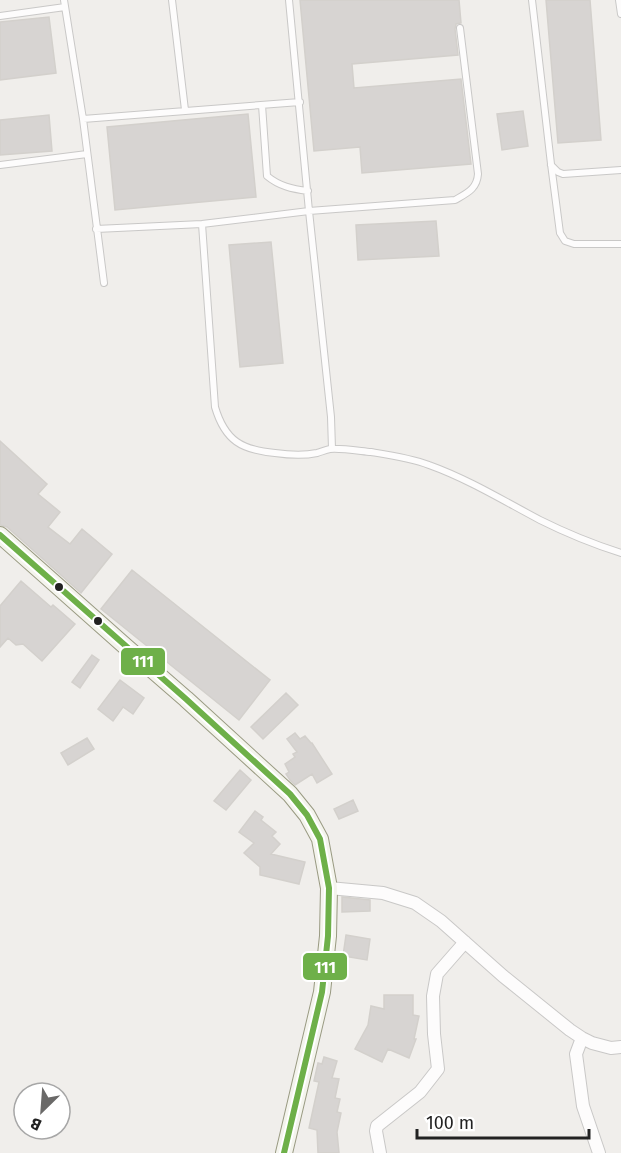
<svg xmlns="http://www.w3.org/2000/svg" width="621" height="1153" viewBox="0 0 621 1153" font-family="'Fira Sans',sans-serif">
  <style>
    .building { fill: #d7d4d2; stroke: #d3d0cc; stroke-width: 1.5 }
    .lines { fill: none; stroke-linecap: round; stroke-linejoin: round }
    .lane-casing { stroke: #c9c8c7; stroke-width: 8 }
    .street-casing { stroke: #c9c8c7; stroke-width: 14 }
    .secondary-casing { stroke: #999a82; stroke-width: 18 }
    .lane { stroke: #fdfcfc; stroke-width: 6 }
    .street { stroke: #fdfcfc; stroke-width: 12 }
    .secondary { stroke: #f4f4ed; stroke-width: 16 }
    .bus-1-casing { stroke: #fff; stroke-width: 10 }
    .bus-1 { stroke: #6eb049; stroke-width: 6 }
    .bus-dot { fill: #222; stroke: #fff; stroke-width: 2 }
    .line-badge { stroke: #fff; stroke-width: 2 }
    .badge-label { font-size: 16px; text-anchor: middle; font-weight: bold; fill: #fff }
  </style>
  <rect width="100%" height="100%" fill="#f0eeeb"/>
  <!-- building -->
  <path class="building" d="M 300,0 L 459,0 L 461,23 L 456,24 L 455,29 L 458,55 L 352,64 L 354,88 L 461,79 L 471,164 L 362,173 L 360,147 L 314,151 Z
    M 546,0 L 590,0 L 601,140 L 558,143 Z
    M 49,17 L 56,73 L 0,80 L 0,22 Z
    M 523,111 L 528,146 L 502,150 L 497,114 Z
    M 248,114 L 256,197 L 115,210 L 107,127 Z
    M 49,115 L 52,151 L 0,155 L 0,120 Z
    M 436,221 L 439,256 L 358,260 L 356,225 Z
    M 271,242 L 283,363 L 240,367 L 229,245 Z
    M 0,441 L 47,484 L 38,494 L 60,512 L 48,527 L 70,544 L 82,529 L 112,554 L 81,593 L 7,527 L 0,525 Z
    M 132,570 L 270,680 L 239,720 L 101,609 Z
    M 21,581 L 51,607 L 53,605 L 75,624 L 42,661 L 23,644 L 16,645 L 8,638 L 0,647 L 0,606 Z
    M 92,655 L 99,660 L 80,688 L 72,682 Z
    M 120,680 L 144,698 L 133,714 L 123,707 L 113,721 L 98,709 Z
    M 286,693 L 298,705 L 263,739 L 251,727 Z
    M 295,733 L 300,739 L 305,736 L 311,743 L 312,743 L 332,774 L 317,783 L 312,774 L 295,785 L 290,780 L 286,774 L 289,772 L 285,764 L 295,757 L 293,754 L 297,752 L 287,739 Z
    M 87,738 L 94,749 L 68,765 L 61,753 Z
    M 240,770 L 251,780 L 226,810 L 214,801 Z
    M 353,800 L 358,811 L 339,819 L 334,809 Z
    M 255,811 L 263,817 L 261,820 L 276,832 L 272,836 L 280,844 L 271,854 L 305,862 L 299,884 L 260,875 L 260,867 L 244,853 L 254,843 L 239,832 Z
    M 342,897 L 370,900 L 370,911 L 342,912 Z
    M 346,935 L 370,939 L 367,960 L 343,956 Z
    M 384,995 L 413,995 L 413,1015 L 419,1016 L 414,1039 L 416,1039 L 409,1058 L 388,1049 L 382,1062 L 355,1049 L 368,1025 L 371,1006 L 384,1009 Z
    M 324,1057 L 337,1061 L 332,1078 L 339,1079 L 335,1098 L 340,1099 L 337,1112 L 341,1113 L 337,1132 L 339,1153 L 318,1153 L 317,1130 L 309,1128 L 319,1082 L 314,1081 L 318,1063 L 322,1064 Z"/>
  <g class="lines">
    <!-- lane casing -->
    <g class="lane-casing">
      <path id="lane" d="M 64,0 L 83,119 L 104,283
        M 172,0 L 185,110
        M 289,0 L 309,211 L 331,417 L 332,449
        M 532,0 L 551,164 L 560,233 L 565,241 L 574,244 L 621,244
        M 619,0 L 621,14
        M 0,16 L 65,7
        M 262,105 L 267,176 C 279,186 292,189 308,191
        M 83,119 L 300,102
        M 0,165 L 87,154
        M 551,165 L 558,172 L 563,174 L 621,170
        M 202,224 L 215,407 C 225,441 242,450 275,453 C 289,455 303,456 317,453 C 321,452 325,450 330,449 C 341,448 360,451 371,452 C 390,455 411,458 429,465 C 468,479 504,501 540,520 C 566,533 593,544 621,553
        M 96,229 L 202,224 L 309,211 L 455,200 C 467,193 477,189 478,174 L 460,28"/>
    </g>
    <!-- street casing -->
    <g class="street-casing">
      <path id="street" d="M 329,888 L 383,893 L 415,903 L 441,921 L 503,976 L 570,1030 L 582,1038 L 592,1043 L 611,1048 L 621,1047
        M 582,1038 L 576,1054 L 583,1106 L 599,1153
        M 380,1153 L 376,1131 L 377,1126 L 420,1092 L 438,1069 L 434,1034 L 433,996 L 437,974 L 465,942"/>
    </g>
    <!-- secondary casing -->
    <g class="secondary-casing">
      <path id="secondary" d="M 0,535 L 125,646 L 186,699 L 290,794 L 307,815 L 320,839 L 329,888 L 328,936 L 322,992 L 284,1153"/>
    </g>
    <!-- lane -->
    <use href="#lane" class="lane"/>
    <!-- street -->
    <use href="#street" class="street"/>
    <!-- secondary -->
    <use href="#secondary" class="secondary"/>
    <!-- bus-1 casing -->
    <g class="bus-1-casing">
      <path id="bus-1" d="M 0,535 L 186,699 L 290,794 L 307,815 L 320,839 L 329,888 L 328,936 L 322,992 L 284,1153"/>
    </g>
    <!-- bus-1 -->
    <use href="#bus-1" class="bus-1"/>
  </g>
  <!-- markers -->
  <g class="bus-dot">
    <circle cx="59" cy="587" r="5"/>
    <circle cx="98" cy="621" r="5"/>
  </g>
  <g class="line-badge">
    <rect x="120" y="647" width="46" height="29" rx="6" fill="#6eb049"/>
    <rect x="302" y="952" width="46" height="29" rx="6" fill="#6eb049"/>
  </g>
  <g class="badge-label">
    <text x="143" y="667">111</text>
    <text x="325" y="973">111</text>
  </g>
  <!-- north arrow -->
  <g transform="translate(42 1111) rotate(205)"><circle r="28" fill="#ffffff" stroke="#a7a7a7" stroke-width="1.5"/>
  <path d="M0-4.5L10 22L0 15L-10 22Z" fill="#6a6968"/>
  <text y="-9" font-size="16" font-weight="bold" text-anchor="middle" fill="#222222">B</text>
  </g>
  <!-- scale -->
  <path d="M417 1129v9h172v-9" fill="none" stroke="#222222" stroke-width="3"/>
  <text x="426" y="1129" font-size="18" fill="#222222" stroke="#ffffff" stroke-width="4.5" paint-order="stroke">100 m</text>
</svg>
